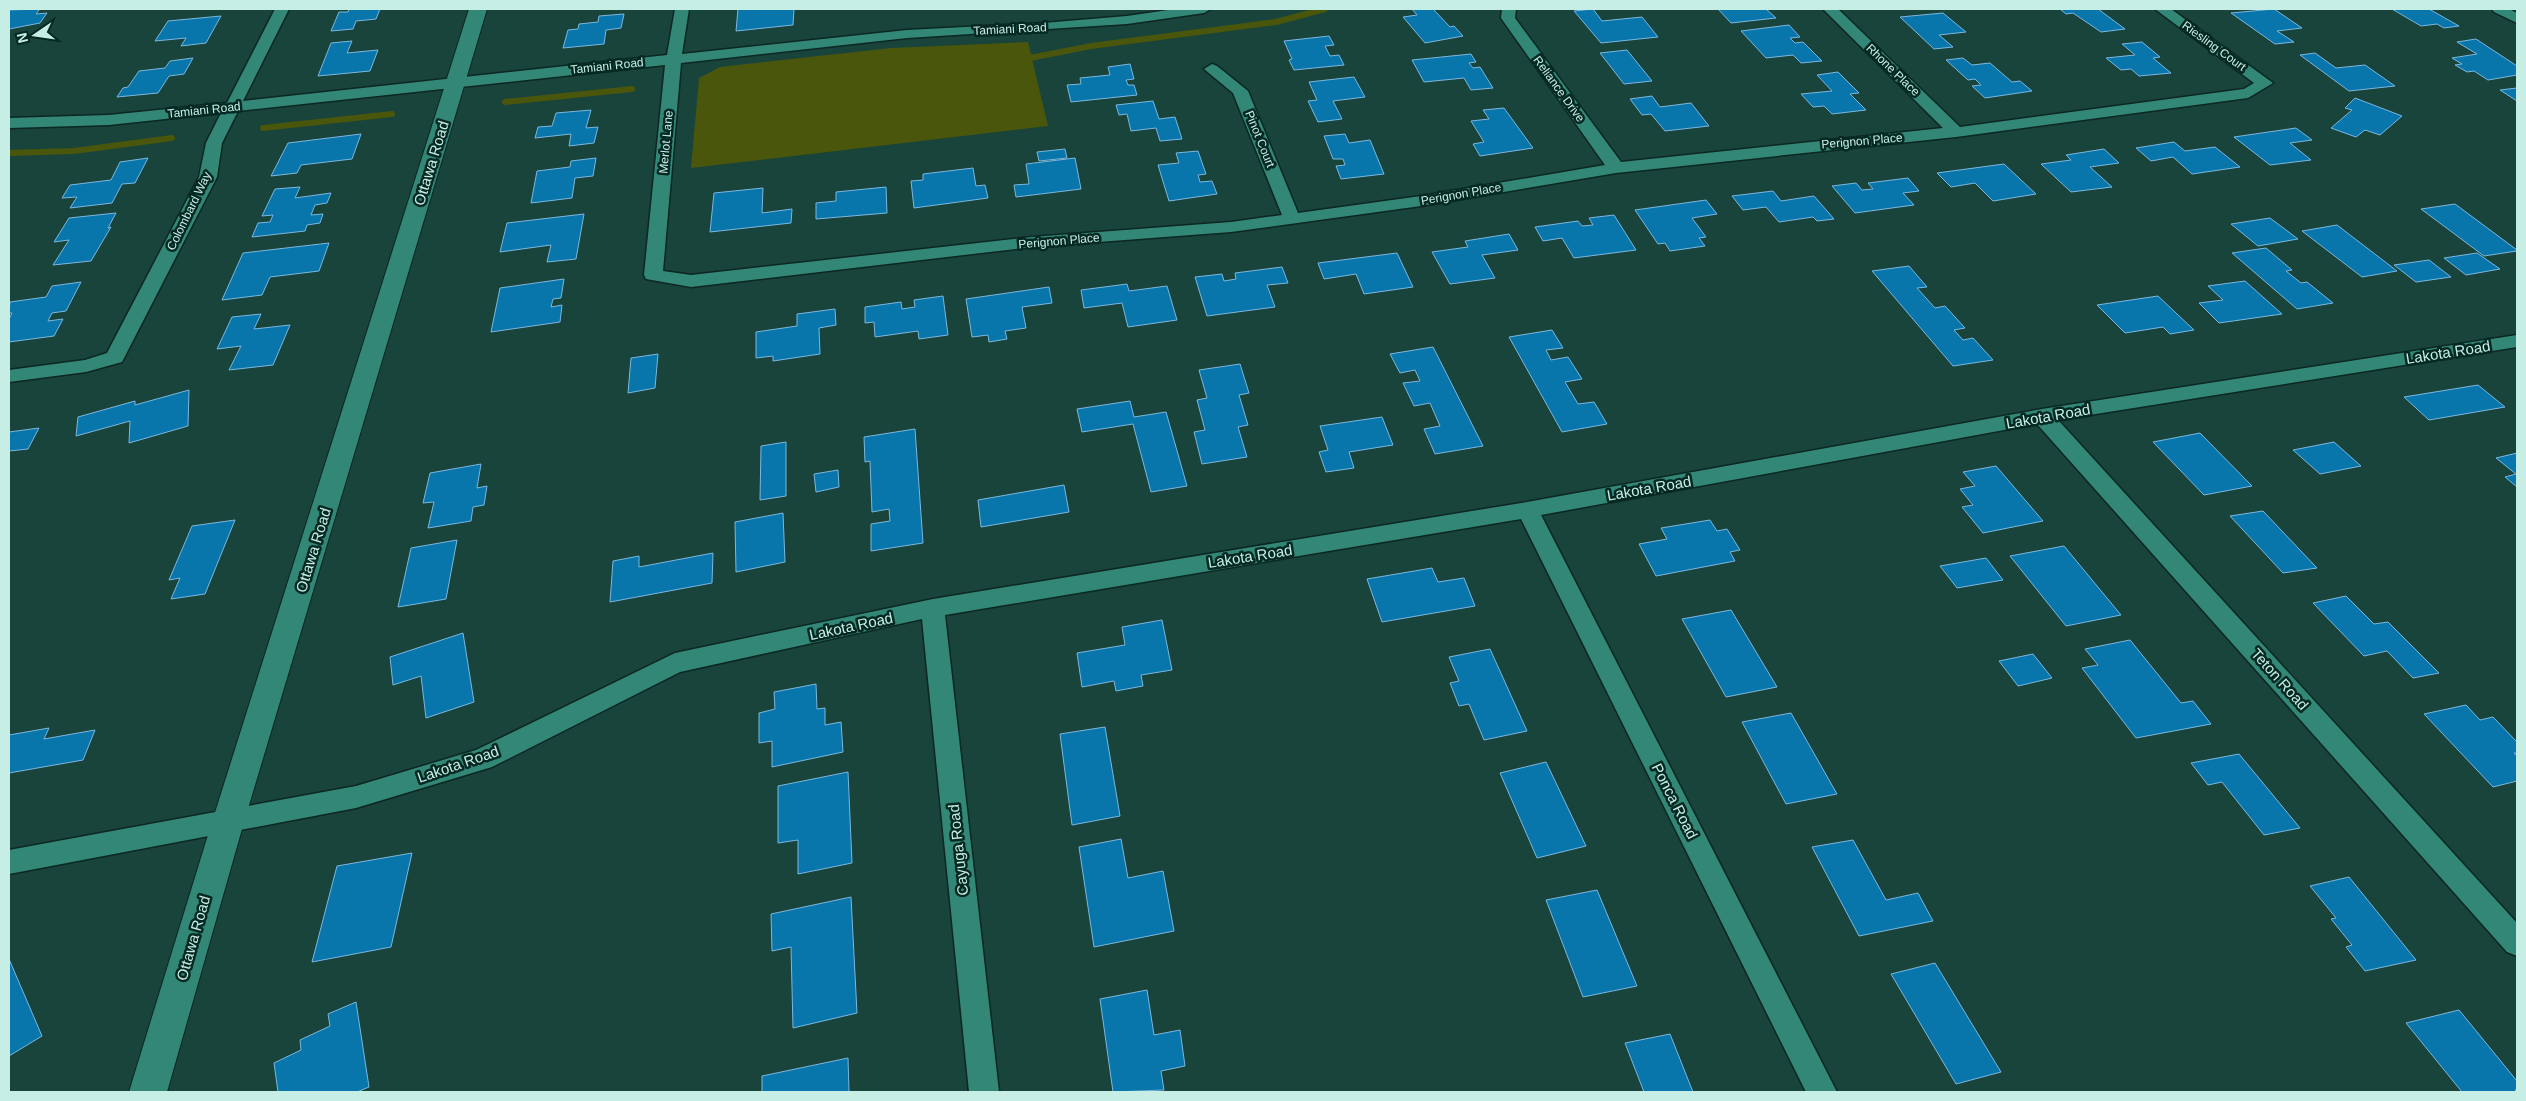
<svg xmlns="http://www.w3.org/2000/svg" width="2526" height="1101" viewBox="0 0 2526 1101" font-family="Helvetica,sans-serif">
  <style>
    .water { fill: #4a560b }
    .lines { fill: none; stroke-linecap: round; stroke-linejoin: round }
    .stream { stroke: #4a560b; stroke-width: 6 }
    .building { fill: #0876ab; stroke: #7cb7df }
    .minor-casing { stroke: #0d2722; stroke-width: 3 }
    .tertiary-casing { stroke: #0d2722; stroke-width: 2 }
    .minor { fill: #338777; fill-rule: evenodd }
    .tertiary { fill: #338777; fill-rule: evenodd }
    .labels { text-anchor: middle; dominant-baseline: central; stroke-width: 5; stroke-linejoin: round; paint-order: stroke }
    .far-street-label { font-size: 12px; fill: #c7eee5; stroke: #042922 }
    .street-label { font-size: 15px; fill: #c7eee5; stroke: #042922 }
  </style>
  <rect width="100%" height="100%" fill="#18443b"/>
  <!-- water -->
  <path class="water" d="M 1028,42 L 1048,126 L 691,168 L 699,78 L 720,67 L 891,48 Z"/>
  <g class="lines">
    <!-- stream -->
    <path class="stream" d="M 1020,60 L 1091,46 L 1276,22 L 1325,9
      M 505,102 L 632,89
      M 263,128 L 392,114
      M 9,153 L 74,151 L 172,138"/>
  </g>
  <!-- building -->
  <path class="building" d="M 40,9 L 36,14 L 47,13 L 40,23 L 9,29 L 9,10 Z
    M 349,9 L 380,9 L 376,19 L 356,21 L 353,29 L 331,31 L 339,12 L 348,12 Z
    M 738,9 L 794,9 L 793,25 L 736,31 Z
    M 1412,9 L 1433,9 L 1450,27 L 1454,26 L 1463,36 L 1425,43 L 1403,17 L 1417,15 Z
    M 1593,9 L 1602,21 L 1642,17 L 1658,37 L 1601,43 L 1574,11 Z
    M 1718,9 L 1766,9 L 1776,18 L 1731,23 Z
    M 2060,9 L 2098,9 L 2125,29 L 2101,32 L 2073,13 L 2066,14 Z
    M 2274,9 L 2302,28 L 2277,31 L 2294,42 L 2275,44 L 2231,13 Z
    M 2392,9 L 2429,9 L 2459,26 L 2444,28 L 2437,24 L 2421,26 Z
    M 1943,13 L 1966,32 L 1939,35 L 1953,47 L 1934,49 L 1900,17 Z
    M 624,14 L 621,28 L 606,30 L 604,44 L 563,48 L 568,30 L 578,29 L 579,24 L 598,22 L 599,16 Z
    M 221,16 L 206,43 L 181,46 L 186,38 L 155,41 L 168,21 Z
    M 1789,25 L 1800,37 L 1790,38 L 1795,43 L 1803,42 L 1822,61 L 1801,63 L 1793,55 L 1766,58 L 1741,31 Z
    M 1329,36 L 1334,45 L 1325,46 L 1330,56 L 1339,55 L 1344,65 L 1294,70 L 1289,60 L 1292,59 L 1284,41 Z
    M 2476,39 L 2517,66 L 2517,75 L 2488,80 L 2474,71 L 2467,72 L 2455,65 L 2462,64 L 2452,58 L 2477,54 L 2457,42 Z
    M 352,41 L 347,53 L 378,50 L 370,71 L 318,76 L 331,43 Z
    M 2142,42 L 2160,57 L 2153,58 L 2171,73 L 2139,76 L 2131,69 L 2121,70 L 2106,58 L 2135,55 L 2122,44 Z
    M 1627,50 L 1652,81 L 1624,84 L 1600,53 Z
    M 2315,53 L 2336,68 L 2365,65 L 2395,86 L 2349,91 L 2300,55 Z
    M 1471,54 L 1476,62 L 1469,63 L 1473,68 L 1480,67 L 1493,88 L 1471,90 L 1464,78 L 1424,82 L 1412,60 Z
    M 193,58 L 184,74 L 169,76 L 158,93 L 117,97 L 123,88 L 128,87 L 139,71 L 165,68 L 170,61 Z
    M 1963,58 L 1972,65 L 1990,63 L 2012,82 L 2020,81 L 2032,91 L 1985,98 L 1972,86 L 1981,85 L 1975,79 L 1968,80 L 1946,60 Z
    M 1130,64 L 1134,79 L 1126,80 L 1128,85 L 1134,85 L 1137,95 L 1071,102 L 1067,85 L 1081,84 L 1080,78 L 1110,75 L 1108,67 Z
    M 1838,72 L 1859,93 L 1850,94 L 1866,110 L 1832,114 L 1824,106 L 1813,107 L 1801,94 L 1832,91 L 1817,75 Z
    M 1354,77 L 1365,97 L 1333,101 L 1342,119 L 1318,122 L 1308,101 L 1317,100 L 1309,82 Z
    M 2517,88 L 2517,101 L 2500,90 Z
    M 1652,96 L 1660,107 L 1691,103 L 1709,126 L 1665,131 L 1651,114 L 1642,115 L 1630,99 Z
    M 2355,98 L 2402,116 L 2380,135 L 2365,130 L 2356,137 L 2331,128 L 2352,110 L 2345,108 Z
    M 1153,101 L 1159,119 L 1175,117 L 1182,139 L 1160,141 L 1156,128 L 1131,131 L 1127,114 L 1119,115 L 1116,105 Z
    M 1504,108 L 1533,148 L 1480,156 L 1473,144 L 1484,142 L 1471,121 L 1489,119 L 1483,110 Z
    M 591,110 L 586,128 L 598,127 L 594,143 L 569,146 L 571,134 L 535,138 L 538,127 L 552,126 L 556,113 Z
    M 2296,128 L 2312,140 L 2290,143 L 2311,160 L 2270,165 L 2234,137 Z
    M 361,134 L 352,159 L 301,165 L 297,173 L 271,176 L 288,143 Z
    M 1345,134 L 1349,143 L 1370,140 L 1384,174 L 1341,179 L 1336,166 L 1345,165 L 1343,159 L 1333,159 L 1324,136 Z
    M 2174,142 L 2185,151 L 2215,147 L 2240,167 L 2192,174 L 2173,157 L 2151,161 L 2136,148 Z
    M 1065,149 L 1067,158 L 1039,161 L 1037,152 Z
    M 2104,149 L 2119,163 L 2090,167 L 2112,187 L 2071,192 L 2041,164 L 2071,160 L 2066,155 Z
    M 1198,151 L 1206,174 L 1198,175 L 1200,182 L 1212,181 L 1217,194 L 1169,201 L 1158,165 L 1179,163 L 1176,153 Z
    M 148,158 L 135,183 L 122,184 L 112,203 L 70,208 L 77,197 L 62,198 L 70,185 L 111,180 L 120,162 Z
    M 596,158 L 593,176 L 575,178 L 572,198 L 531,203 L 537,171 L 570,167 L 571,161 Z
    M 1075,158 L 1081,189 L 1016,197 L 1014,185 L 1029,184 L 1026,164 Z
    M 2004,164 L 2036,194 L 1993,201 L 1975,183 L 1951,187 L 1937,173 Z
    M 973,168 L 976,186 L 985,185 L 988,198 L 914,208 L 911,181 L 923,180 L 923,174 Z
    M 1908,178 L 1919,191 L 1903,193 L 1914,205 L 1855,213 L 1832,186 L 1856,183 L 1862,190 L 1873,189 L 1868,183 Z
    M 300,187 L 295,198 L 331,193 L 327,203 L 315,205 L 311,215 L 323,214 L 320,223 L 307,225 L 305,231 L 252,237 L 258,223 L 270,222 L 273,215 L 262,216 L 275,189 Z
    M 886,187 L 887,213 L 816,219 L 816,203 L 836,201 L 836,192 Z
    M 763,188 L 762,213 L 792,209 L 791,223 L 710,232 L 714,193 Z
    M 1773,191 L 1781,201 L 1814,196 L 1834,219 L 1817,221 L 1813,217 L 1779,222 L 1766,207 L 1743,210 L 1732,196 Z
    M 1706,200 L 1717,214 L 1692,218 L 1706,237 L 1699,238 L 1705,246 L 1670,251 L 1665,243 L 1658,244 L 1635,210 Z
    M 2455,204 L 2517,250 L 2517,251 L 2484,256 L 2421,209 Z
    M 116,213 L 108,228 L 111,227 L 91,261 L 53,265 L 69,240 L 54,242 L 69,218 Z
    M 584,214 L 576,259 L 547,262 L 551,245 L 500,252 L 507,223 Z
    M 1614,215 L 1636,250 L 1574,258 L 1562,238 L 1543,241 L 1535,227 L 1578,221 L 1582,226 L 1593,225 L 1589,218 Z
    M 2270,218 L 2298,239 L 2258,246 L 2231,224 Z
    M 2337,225 L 2397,271 L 2362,277 L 2302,231 Z
    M 1509,234 L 1518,250 L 1482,255 L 1495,278 L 1450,284 L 1432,252 L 1468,247 L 1465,241 Z
    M 329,243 L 319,271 L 270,277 L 262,295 L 222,300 L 243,253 Z
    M 2266,248 L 2292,270 L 2286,271 L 2301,283 L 2307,282 L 2333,303 L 2297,309 L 2232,253 Z
    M 1397,253 L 1413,287 L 1364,294 L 1356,274 L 1324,279 L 1318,263 Z
    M 2477,253 L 2500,269 L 2466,275 L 2444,258 Z
    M 2429,260 L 2451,277 L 2416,282 L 2394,265 Z
    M 1909,266 L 1927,287 L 1917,288 L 1935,308 L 1945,306 L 1965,328 L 1954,330 L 1963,340 L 1973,338 L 1993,360 L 1953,366 L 1872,271 Z
    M 1282,267 L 1288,283 L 1267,285 L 1275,307 L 1207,316 L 1195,277 L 1222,274 L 1224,281 L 1236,279 L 1235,273 Z
    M 564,279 L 561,298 L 553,299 L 551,307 L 562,305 L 560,322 L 491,332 L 500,288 Z
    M 2245,281 L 2282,314 L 2219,323 L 2199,303 L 2223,300 L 2208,286 Z
    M 81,282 L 66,311 L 52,313 L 48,321 L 63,319 L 54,336 L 9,342 L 9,319 L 12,313 L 9,313 L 10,302 L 46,297 L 52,286 Z
    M 1127,284 L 1129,291 L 1167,286 L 1177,320 L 1128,327 L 1122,303 L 1084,308 L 1081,290 Z
    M 1049,287 L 1052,303 L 1022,307 L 1026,328 L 1005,331 L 1007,339 L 989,342 L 988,335 L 972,337 L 966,299 Z
    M 943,296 L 948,335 L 919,339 L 918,331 L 875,337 L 874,322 L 865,323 L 865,307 L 901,302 L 902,309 L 915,307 L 914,300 Z
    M 2158,296 L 2194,330 L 2170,334 L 2163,327 L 2125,333 L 2097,305 Z
    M 835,309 L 836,325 L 819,328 L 820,354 L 773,361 L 773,356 L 756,358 L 756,332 L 797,326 L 797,314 Z
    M 261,314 L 254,329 L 290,325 L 273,365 L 229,370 L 241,346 L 217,349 L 232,317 Z
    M 1552,330 L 1563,348 L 1546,350 L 1551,360 L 1568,357 L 1582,379 L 1565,382 L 1578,404 L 1594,402 L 1607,424 L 1562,432 L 1509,337 Z
    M 1433,347 L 1483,446 L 1435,454 L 1424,429 L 1440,426 L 1430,403 L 1414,406 L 1403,383 L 1420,381 L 1415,370 L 1400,373 L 1390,354 Z
    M 658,354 L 655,388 L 628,393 L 631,358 Z
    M 1240,364 L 1249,393 L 1239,395 L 1248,425 L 1238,427 L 1247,457 L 1202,464 L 1194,432 L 1205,430 L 1197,400 L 1207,398 L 1199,370 Z
    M 2478,385 L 2505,407 L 2429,420 L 2404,397 Z
    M 189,390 L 188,426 L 129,443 L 130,421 L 76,436 L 78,417 L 135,401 L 135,405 Z
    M 1130,401 L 1134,417 L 1166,412 L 1187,486 L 1151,492 L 1133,424 L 1082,432 L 1077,409 Z
    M 1382,417 L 1393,445 L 1349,452 L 1354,468 L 1326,472 L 1319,452 L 1328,450 L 1320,426 Z
    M 39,428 L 28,449 L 9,451 L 9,432 Z
    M 915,429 L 923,543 L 871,551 L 871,524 L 890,521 L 889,509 L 872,512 L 870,461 L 865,462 L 864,437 Z
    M 2200,433 L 2252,486 L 2204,495 L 2153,442 Z
    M 786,442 L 786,496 L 760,500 L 761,446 Z
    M 2334,442 L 2361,466 L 2320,474 L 2293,450 Z
    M 2517,453 L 2517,487 L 2505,477 L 2516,474 L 2496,458 Z
    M 481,464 L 477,488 L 487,486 L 484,505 L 473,507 L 471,521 L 428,528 L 434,502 L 423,503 L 430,473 Z
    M 1996,466 L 2043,521 L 1983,533 L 1962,507 L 1973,505 L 1960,489 L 1975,486 L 1963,472 Z
    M 838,470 L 839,487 L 816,492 L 814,474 Z
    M 1064,485 L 1069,512 L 981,527 L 978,500 Z
    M 2263,511 L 2317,568 L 2283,573 L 2230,516 Z
    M 783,513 L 785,562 L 736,572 L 735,522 Z
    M 235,520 L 205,594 L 171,599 L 180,578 L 169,580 L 192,526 Z
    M 1710,520 L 1717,531 L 1727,529 L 1740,550 L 1730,552 L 1735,561 L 1656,576 L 1639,544 L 1667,539 L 1661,528 Z
    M 457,540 L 446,599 L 398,607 L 411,548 Z
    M 2064,546 L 2121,615 L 2066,626 L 2010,556 Z
    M 713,553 L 712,583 L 610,602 L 613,561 L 639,556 L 639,567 Z
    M 1986,558 L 2003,580 L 1957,588 L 1940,566 Z
    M 1432,568 L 1438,582 L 1464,578 L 1475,606 L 1382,622 L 1367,579 Z
    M 2346,596 L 2374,624 L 2388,622 L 2439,673 L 2413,678 L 2387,651 L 2364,656 L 2313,603 Z
    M 1731,610 L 1777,687 L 1726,697 L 1682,619 Z
    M 1162,620 L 1172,670 L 1141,675 L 1143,686 L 1116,691 L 1114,681 L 1082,687 L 1077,653 L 1125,645 L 1122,627 Z
    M 463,633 L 474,702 L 426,718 L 421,676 L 393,685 L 390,657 Z
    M 2130,640 L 2181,703 L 2193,701 L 2211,724 L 2136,738 L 2082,668 L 2098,665 L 2085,649 Z
    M 1490,649 L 1527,731 L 1484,740 L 1469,704 L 1459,706 L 1450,683 L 1459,681 L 1449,657 Z
    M 2033,654 L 2052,678 L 2018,686 L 1999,661 Z
    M 816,684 L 817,709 L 825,708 L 825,725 L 841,722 L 843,752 L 772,767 L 772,741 L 759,743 L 759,713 L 775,709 L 774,692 Z
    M 2466,705 L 2480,720 L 2493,717 L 2517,742 L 2517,753 L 2514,753 L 2517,756 L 2517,781 L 2493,787 L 2424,714 Z
    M 1791,713 L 1837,794 L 1786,804 L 1742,722 Z
    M 1105,727 L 1120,816 L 1072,825 L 1060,734 Z
    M 49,728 L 44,739 L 95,730 L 83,760 L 9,773 L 9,735 Z
    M 2239,754 L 2300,828 L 2264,835 L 2222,782 L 2208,785 L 2191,763 Z
    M 1546,762 L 1586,846 L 1537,858 L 1500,773 Z
    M 848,772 L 852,863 L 798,874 L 798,840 L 778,843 L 778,786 Z
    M 1121,839 L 1128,878 L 1163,871 L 1174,931 L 1094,947 L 1079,847 Z
    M 1853,840 L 1886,900 L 1918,893 L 1933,921 L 1859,936 L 1812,847 Z
    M 412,853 L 391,947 L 312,962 L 337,866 Z
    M 2349,877 L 2416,960 L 2365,971 L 2346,947 L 2352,945 L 2331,919 L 2336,918 L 2310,886 Z
    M 1597,890 L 1637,986 L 1583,997 L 1546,900 Z
    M 851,897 L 857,1013 L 793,1028 L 791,947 L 772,951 L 771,914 Z
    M 9,959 L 42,1036 L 9,1056 Z
    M 1935,963 L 2001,1072 L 1956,1084 L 1891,974 Z
    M 1147,990 L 1154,1035 L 1180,1030 L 1185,1066 L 1161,1071 L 1164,1090 L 1113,1092 L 1100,999 Z
    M 356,1002 L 369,1087 L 357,1092 L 278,1092 L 274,1063 L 301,1050 L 300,1040 L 330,1026 L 328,1014 Z
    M 2459,1010 L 2517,1081 L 2517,1089 L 2515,1090 L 2517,1092 L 2462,1092 L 2406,1023 Z
    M 1670,1034 L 1693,1092 L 1644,1092 L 1625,1043 Z
    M 848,1058 L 849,1092 L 762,1092 L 762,1076 Z"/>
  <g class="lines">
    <!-- minor casing -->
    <g class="minor-casing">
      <path id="minor" d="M 275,9 L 289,9 L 243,101 L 667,55 L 675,9 L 689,9 L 682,54 L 907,30 L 1043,23 L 1127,16 L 1175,9 L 1211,9 L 1204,13 L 1127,24 L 907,38 L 681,63 L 663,271 L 691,275 L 1032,237 L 1231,222 L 1282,215 L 1233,93 L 1204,69 L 1212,64 L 1217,66 L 1248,91 L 1298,213 L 1421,196 L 1605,165 L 1501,18 L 1502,9 L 1516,9 L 1515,18 L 1621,162 L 1943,128 L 1823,9 L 1838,9 L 1960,127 L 2244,89 L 2254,83 L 2155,9 L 2171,9 L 2273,83 L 2248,98 L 1956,137 L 1616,173 L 1421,206 L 1231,232 L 1032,247 L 691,287 L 646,279 L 644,275 L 665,65 L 238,111 L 222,143 L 217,177 L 122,362 L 86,372 L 9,382 L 9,370 L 85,360 L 107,353 L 199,177 L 206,143 L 221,113 L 109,125 L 9,128 L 9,118 L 109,115 L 227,103 Z
        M 2492,9 L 2509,9 L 2517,13 L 2517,23 L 2494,12 Z
        M 2517,335 L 2517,347 L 2058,420 L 2517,923 L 2517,956 L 2507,952 L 2037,424 L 1541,515 L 1837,1092 L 1806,1092 L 1521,519 L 945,615 L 999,1092 L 969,1092 L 922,619 L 680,672 L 492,767 L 356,808 L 9,874 L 9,850 L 356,786 L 476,750 L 675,653 L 933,599 L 1527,502 L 2042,409 Z"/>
    </g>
    <!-- tertiary casing -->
    <g class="tertiary-casing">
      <path id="tertiary" d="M 469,9 L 487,9 L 244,822 L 167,1092 L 129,1092 L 212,822 Z"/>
    </g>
    <!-- minor -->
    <use href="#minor" class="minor"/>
    <!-- tertiary -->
    <use href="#tertiary" class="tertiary"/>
  </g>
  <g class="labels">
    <!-- far-street labels -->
    <g class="far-street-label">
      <text transform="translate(1010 29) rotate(-3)">Tamiani Road</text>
      <text transform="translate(2214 46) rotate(36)">Riesling Court</text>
      <text transform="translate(607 66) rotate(-6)">Tamiani Road</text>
      <text transform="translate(1893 70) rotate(44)">Rhone Place</text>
      <text transform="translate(1559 89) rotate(54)">Reliance Drive</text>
      <text transform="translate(204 110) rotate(-6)">Tamiani Road</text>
      <text transform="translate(1260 139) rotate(68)">Pinot Court</text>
      <text transform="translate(1862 141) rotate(-5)">Perignon Place</text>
      <text transform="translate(666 142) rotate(-85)">Merlot Lane</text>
      <text transform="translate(1461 194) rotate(-10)">Perignon Place</text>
      <text transform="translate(189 211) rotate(-64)">Colombard Way</text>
      <text transform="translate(1059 241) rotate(-5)">Perignon Place</text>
    </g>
    <!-- street labels -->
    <g class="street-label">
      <text transform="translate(431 163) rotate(-73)">Ottawa Road</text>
      <text transform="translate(2448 352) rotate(-9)">Lakota Road</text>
      <text transform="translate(2048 416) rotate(-10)">Lakota Road</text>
      <text transform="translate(1649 488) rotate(-10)">Lakota Road</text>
      <text transform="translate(313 550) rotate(-73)">Ottawa Road</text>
      <text transform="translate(1250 556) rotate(-9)">Lakota Road</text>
      <text transform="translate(851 626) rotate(-12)">Lakota Road</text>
      <text transform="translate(2280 679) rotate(48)">Teton Road</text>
      <text transform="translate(458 764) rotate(-19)">Lakota Road</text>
      <text transform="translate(1675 801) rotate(63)">Ponca Road</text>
      <text transform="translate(958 850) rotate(-96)">Cayuga Road</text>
      <text transform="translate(193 938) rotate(-74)">Ottawa Road</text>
    </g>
  </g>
  <!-- border -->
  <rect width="2526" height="1101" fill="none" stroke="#c7eee5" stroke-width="20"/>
  <!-- north arrow -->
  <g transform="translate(35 35) rotate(257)" stroke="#042922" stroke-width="4" paint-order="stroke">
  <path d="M0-4L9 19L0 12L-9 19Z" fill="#c7eee5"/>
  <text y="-8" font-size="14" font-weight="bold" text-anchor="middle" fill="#c7eee5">N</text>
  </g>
</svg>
